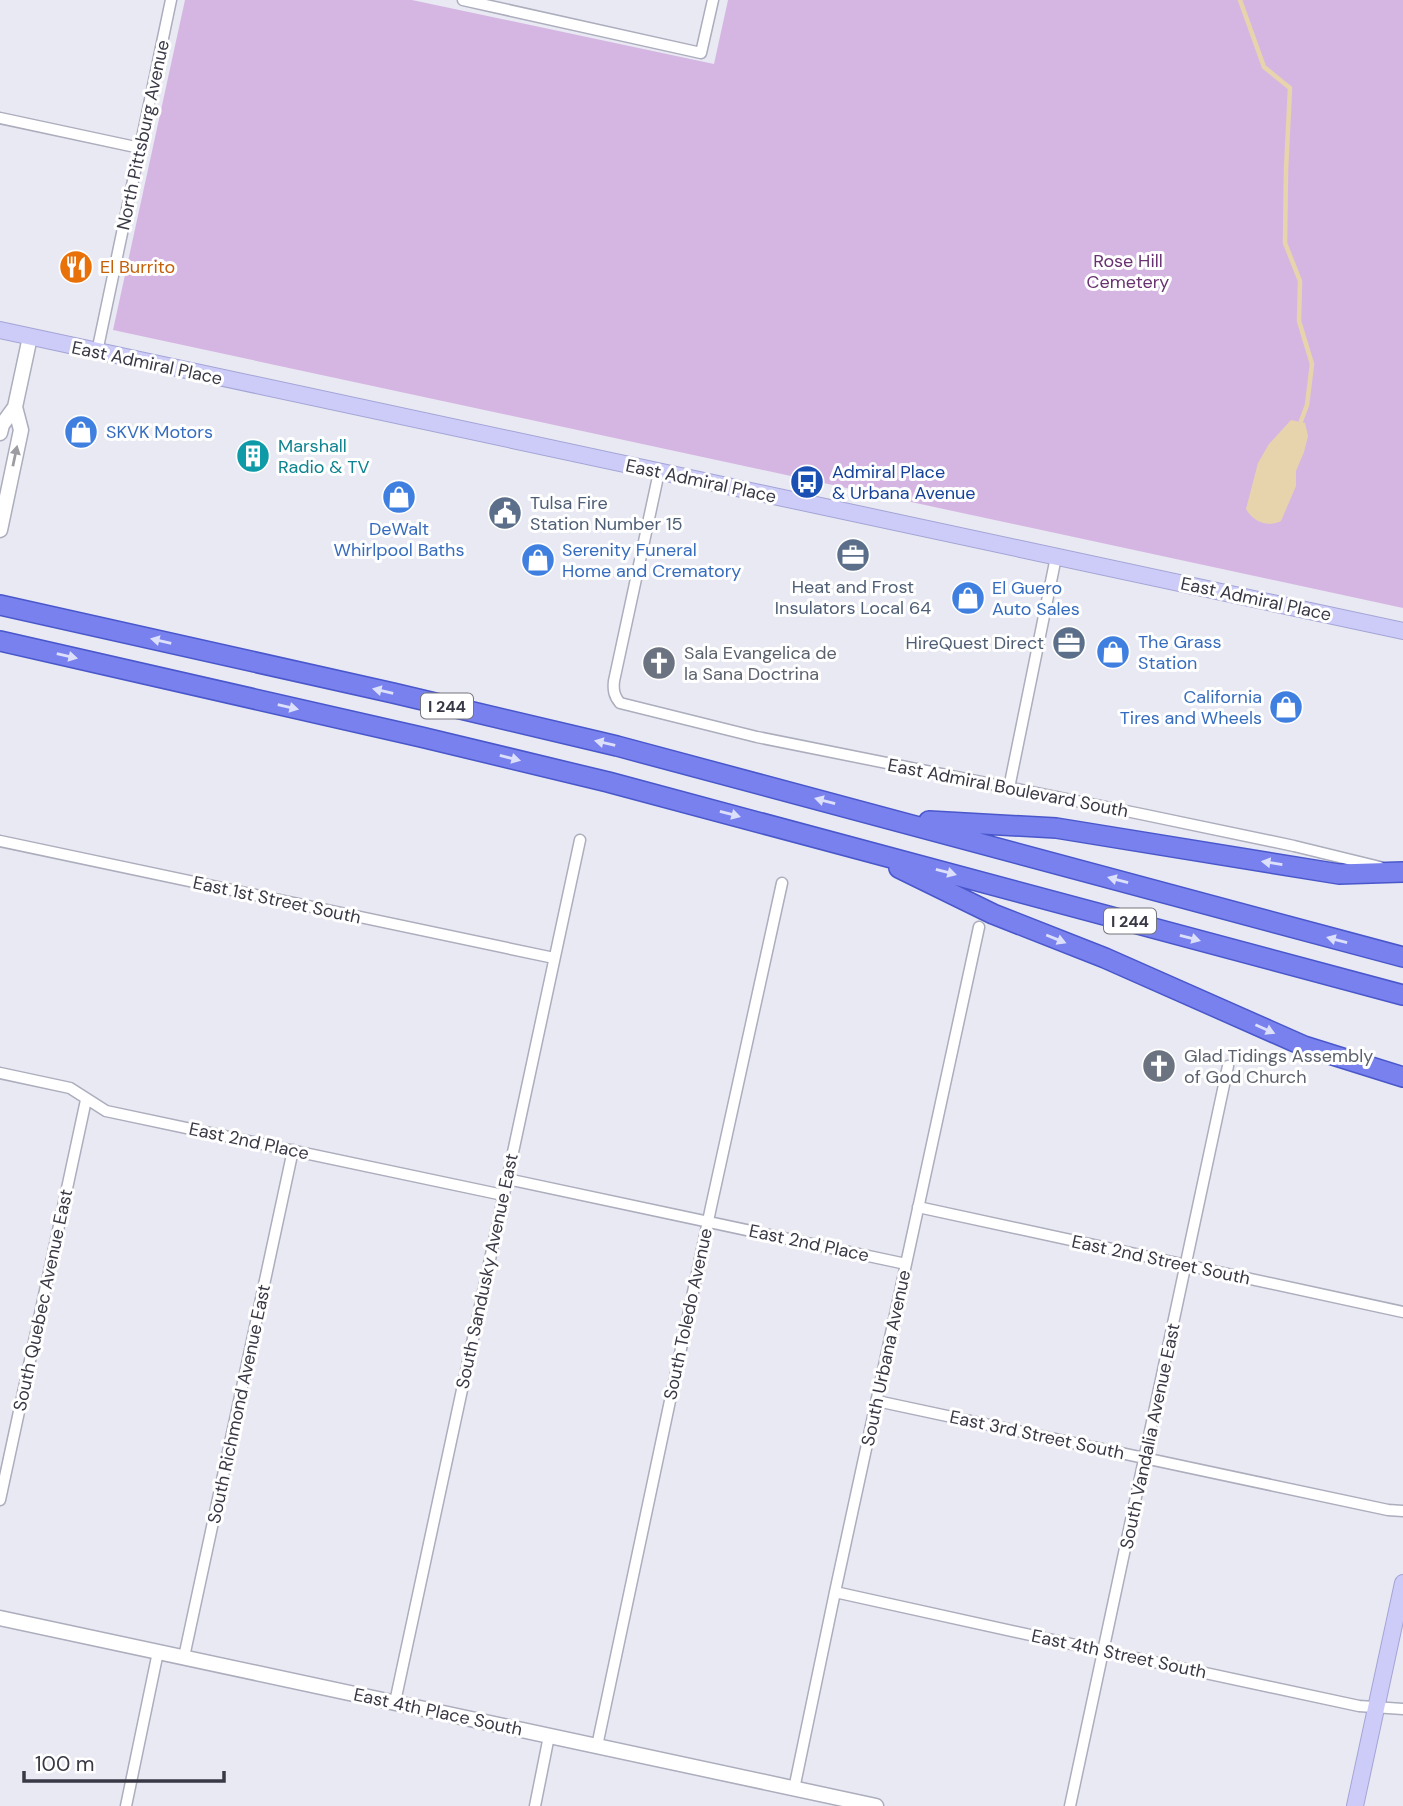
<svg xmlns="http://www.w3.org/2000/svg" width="1403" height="1806" viewBox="0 0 1403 1806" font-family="'DM Sans',sans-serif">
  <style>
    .green { fill: #d5b6e2 }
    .water { fill: #e8d4ac }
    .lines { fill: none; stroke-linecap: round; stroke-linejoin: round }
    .stream { stroke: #e8d4ac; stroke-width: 4.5 }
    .minor-casing { stroke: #acadbd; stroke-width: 13 }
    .tertiary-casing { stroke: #acadbd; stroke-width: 17 }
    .secondary-casing { stroke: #a4a4d6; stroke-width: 18 }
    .motorway-casing { stroke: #4957cb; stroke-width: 22 }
    .minor { stroke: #fff; stroke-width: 10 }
    .tertiary { stroke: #fff; stroke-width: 14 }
    .secondary { stroke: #cdccf8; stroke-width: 16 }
    .motorway { stroke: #7881ed; stroke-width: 19 }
    .oneway { fill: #9c9ca2 }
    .oneway2 { fill: #dde0fa }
    .labels { text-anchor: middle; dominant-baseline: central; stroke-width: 6; stroke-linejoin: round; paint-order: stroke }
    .shield { fill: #fff; stroke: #74747d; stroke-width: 2 }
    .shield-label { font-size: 16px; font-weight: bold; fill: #383945 }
    .street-label { font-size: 18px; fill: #383945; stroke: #fff }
    .park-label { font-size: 18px; fill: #693270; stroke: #fff }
    .food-label { font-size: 18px; fill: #c56008; stroke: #fff; text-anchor: start }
    .shop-label { font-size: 18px; fill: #366cbe; stroke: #fff; text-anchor: start }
    .culture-label { font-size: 18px; fill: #0d838f; stroke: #fff; text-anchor: start }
    .transit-label { font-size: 18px; fill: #164399; stroke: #fff; text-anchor: start }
    .service-label { font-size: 18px; fill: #4e5e75; stroke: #fff; text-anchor: start }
    .worship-label { font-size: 18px; fill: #5b616d; stroke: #fff; text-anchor: start }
  </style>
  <rect width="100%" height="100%" fill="#e8e9f2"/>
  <!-- green -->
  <path class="green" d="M 185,0 L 412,0 L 714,64 L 728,0 L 1403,0 L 1403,608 L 113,330 Z"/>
  <!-- water -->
  <path class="water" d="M 1291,420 L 1305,423 L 1308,436 L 1304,452 L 1296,471 L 1296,486 L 1281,521 C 1267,528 1253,521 1246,509 L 1258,463 L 1269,444 Z"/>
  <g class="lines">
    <!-- stream -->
    <path class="stream" d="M 1240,0 L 1264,67 L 1290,88 L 1286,170 L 1285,243 L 1300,281 L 1299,321 L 1312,364 L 1307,405 L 1301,421"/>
    <!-- minor casing -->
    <g class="minor-casing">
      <path id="minor" d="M 463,0 L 701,53 L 713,0
        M 0,118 L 140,148
        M 97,352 L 171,0
        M 659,472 L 614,681 C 613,690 614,696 620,703 L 757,737 L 1141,814 L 1294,846 L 1380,867
        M 1009,788 L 1056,557
        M 0,841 L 554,958
        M 0,1073 L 70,1088 L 106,1111 L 503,1195
        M 507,1179 L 906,1264
        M 918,1207 L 1403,1312
        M 877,1401 L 1388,1510 L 1403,1511
        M 0,1500 L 86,1100
        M 835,1592 L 1103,1651 L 1359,1706 L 1403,1709
        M 184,1657 L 293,1150
        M 395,1702 L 580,840
        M 597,1746 L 711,1207 L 782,883
        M 794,1789 L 835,1592 L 979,927
        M 126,1806 L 158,1652
        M 535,1806 L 549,1736
        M 1070,1806 L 1228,1066"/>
    </g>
    <!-- tertiary casing -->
    <g class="tertiary-casing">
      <path id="tertiary" d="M 0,433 L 2,425 L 15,407 L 30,337
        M 0,530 L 21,430 L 15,407
        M 0,1618 L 876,1806"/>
    </g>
    <!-- secondary casing -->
    <g class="secondary-casing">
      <path id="secondary" d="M 0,330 L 1403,631
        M 1355,1806 L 1403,1583"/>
    </g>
    <!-- motorway casing -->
    <g class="motorway-casing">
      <path id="motorway" d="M 0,605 L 393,693 L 617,746 L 1403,957
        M 0,641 L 421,737 L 608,782 L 1403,995
        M 929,821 L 1056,828 L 1339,874 L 1403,872
        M 899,868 L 993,914 L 1105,958 L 1304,1046 L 1403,1077"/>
    </g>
    <!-- minor -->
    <use href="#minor" class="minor"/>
    <!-- tertiary -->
    <use href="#tertiary" class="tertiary"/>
    <!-- secondary -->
    <use href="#secondary" class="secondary"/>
    <!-- motorway -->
    <use href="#motorway" class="motorway"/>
  </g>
  <!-- one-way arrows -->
  <defs><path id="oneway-solid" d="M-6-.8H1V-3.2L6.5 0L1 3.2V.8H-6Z" transform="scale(1.75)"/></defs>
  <use class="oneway" href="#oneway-solid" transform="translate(15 456) rotate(-78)"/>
  <g class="oneway2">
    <use href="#oneway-solid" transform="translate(161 641) rotate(-167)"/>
    <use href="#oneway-solid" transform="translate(67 656) rotate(13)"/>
    <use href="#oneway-solid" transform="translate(383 691) rotate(-167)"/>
    <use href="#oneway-solid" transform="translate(288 707) rotate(13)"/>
    <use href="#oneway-solid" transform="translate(605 743) rotate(-167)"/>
    <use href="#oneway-solid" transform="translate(510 758) rotate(14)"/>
    <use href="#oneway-solid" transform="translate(825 801) rotate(-165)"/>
    <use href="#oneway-solid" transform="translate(730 814) rotate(15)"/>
    <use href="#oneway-solid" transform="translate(1272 863) rotate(-171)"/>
    <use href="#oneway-solid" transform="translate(946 872) rotate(15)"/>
    <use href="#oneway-solid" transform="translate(1118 880) rotate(-165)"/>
    <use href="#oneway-solid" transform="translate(1190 938) rotate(15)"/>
    <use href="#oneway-solid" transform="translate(1056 939) rotate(22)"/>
    <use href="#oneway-solid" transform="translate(1337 940) rotate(-165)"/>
    <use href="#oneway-solid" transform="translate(1265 1029) rotate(24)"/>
  </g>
  <!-- icons -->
  <defs>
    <g id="restaurant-disc" transform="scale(1.75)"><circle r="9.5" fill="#e8710a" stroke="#fff"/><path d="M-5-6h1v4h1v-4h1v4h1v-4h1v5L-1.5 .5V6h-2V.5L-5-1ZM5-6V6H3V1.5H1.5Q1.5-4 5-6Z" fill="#fff"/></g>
    <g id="shop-disc" transform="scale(1.75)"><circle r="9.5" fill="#3f7fe0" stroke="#fff"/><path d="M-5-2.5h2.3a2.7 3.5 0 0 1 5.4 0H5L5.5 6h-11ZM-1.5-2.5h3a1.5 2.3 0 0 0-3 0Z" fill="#fff"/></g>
    <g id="building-disc" transform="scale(1.75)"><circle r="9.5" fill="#0f9aa8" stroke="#fff"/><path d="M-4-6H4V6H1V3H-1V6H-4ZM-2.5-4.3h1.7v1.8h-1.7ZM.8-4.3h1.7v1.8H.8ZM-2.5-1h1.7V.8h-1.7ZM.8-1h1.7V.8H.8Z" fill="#fff"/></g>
    <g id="bus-disc" transform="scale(1.75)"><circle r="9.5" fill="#1a4fb4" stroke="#fff"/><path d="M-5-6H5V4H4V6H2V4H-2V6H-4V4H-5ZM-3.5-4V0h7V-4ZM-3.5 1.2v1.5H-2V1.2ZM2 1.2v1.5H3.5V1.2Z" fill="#fff"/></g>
    <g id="civic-disc" transform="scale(1.75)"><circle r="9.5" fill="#5c6f8a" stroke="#fff"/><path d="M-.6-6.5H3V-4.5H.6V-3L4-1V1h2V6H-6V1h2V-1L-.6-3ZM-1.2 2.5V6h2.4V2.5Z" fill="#fff"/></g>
    <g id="office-disc" transform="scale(1.75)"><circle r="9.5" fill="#5c6f8a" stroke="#fff"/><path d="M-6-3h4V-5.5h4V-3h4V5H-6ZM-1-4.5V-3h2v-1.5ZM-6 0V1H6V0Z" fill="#fff"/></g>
    <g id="church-disc" transform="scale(1.75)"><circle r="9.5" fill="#6b7280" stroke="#fff"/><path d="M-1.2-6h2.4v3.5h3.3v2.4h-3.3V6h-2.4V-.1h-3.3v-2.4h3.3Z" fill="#fff"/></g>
  </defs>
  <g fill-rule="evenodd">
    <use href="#restaurant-disc" x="76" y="267"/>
    <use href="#shop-disc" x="81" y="432"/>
    <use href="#building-disc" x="253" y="456"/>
    <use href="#bus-disc" x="807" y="482"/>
    <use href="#shop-disc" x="399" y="497"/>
    <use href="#civic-disc" x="505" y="513"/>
    <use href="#office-disc" x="853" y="555"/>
    <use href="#shop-disc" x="538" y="560"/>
    <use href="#shop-disc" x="968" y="598"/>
    <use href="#office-disc" x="1069" y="643"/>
    <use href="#shop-disc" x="1113" y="652"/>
    <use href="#church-disc" x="659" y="663"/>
    <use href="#shop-disc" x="1286" y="707"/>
    <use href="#church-disc" x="1159" y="1066"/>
  </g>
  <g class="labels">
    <!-- shield labels -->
    <g class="shield">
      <rect x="421" y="693.5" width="52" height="25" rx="5"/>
      <rect x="1104" y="908.5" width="52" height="25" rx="5"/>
    </g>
    <g class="shield-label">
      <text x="447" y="706">I 244</text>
      <text x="1130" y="921">I 244</text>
    </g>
    <!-- street labels -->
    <g class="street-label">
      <text transform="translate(143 135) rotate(-78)">North Pittsburg Avenue</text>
      <text transform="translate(147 363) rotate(12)">East Admiral Place</text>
      <text transform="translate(701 481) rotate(12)">East Admiral Place</text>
      <text transform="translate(1256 599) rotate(12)">East Admiral Place</text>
      <text transform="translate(1008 788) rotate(11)">East Admiral Boulevard South</text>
      <text transform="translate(277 900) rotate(12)">East 1st Street South</text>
      <text transform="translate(249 1141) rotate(12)">East 2nd Place</text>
      <text transform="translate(809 1243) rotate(12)">East 2nd Place</text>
      <text transform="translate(1161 1260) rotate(12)">East 2nd Street South</text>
      <text transform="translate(487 1271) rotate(-78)">South Sandusky Avenue East</text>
      <text transform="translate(43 1300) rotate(-78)">South Quebec Avenue East</text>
      <text transform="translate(688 1314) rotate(-78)">South Toledo Avenue</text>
      <text transform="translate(886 1358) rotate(-78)">South Urbana Avenue</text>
      <text transform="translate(239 1404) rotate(-78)">South Richmond Avenue East</text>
      <text transform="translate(1037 1435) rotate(12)">East 3rd Street South</text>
      <text transform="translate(1150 1436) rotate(-78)">South Vandalia Avenue East</text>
      <text transform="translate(1119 1654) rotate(12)">East 4th Street South</text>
      <text transform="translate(438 1712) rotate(12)">East 4th Place South</text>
    </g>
    <!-- park labels -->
    <g class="park-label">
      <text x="1128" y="261">Rose Hill<tspan x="1128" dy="21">Cemetery</tspan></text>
    </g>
    <!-- food labels -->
    <g class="food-label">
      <text x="100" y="267">El Burrito</text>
    </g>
    <!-- shop labels -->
    <g class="shop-label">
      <text x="106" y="432">SKVK Motors</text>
      <text x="399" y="529" text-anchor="middle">DeWalt<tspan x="399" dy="21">Whirlpool Baths</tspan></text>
      <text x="562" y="550">Serenity Funeral<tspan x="562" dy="21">Home and Crematory</tspan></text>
      <text x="992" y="588">El Guero<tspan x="992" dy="21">Auto Sales</tspan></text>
      <text x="1138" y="642">The Grass<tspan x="1138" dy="21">Station</tspan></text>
      <text x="1262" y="697" text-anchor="end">California<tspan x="1262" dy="21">Tires and Wheels</tspan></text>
    </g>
    <!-- culture labels -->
    <g class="culture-label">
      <text x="278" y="446">Marshall<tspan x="278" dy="21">Radio &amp; TV</tspan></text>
    </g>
    <!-- transit labels -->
    <g class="transit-label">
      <text x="832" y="472">Admiral Place<tspan x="832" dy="21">&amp; Urbana Avenue</tspan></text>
    </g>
    <!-- service labels -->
    <g class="service-label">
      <text x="530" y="503">Tulsa Fire<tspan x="530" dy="21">Station Number 15</tspan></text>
      <text x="853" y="587" text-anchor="middle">Heat and Frost<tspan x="853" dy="21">Insulators Local 64</tspan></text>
      <text x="1044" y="643" text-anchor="end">HireQuest Direct</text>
    </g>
    <!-- worship labels -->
    <g class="worship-label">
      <text x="684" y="653">Sala Evangelica de<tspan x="684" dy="21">la Sana Doctrina</tspan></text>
      <text x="1184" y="1056">Glad Tidings Assembly<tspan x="1184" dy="21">of God Church</tspan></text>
    </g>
  </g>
  <!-- scale -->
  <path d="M24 1771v10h200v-10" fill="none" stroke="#383945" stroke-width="3.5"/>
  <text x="35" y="1771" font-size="21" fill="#383945" stroke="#ffffff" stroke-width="5" paint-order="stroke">100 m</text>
</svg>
